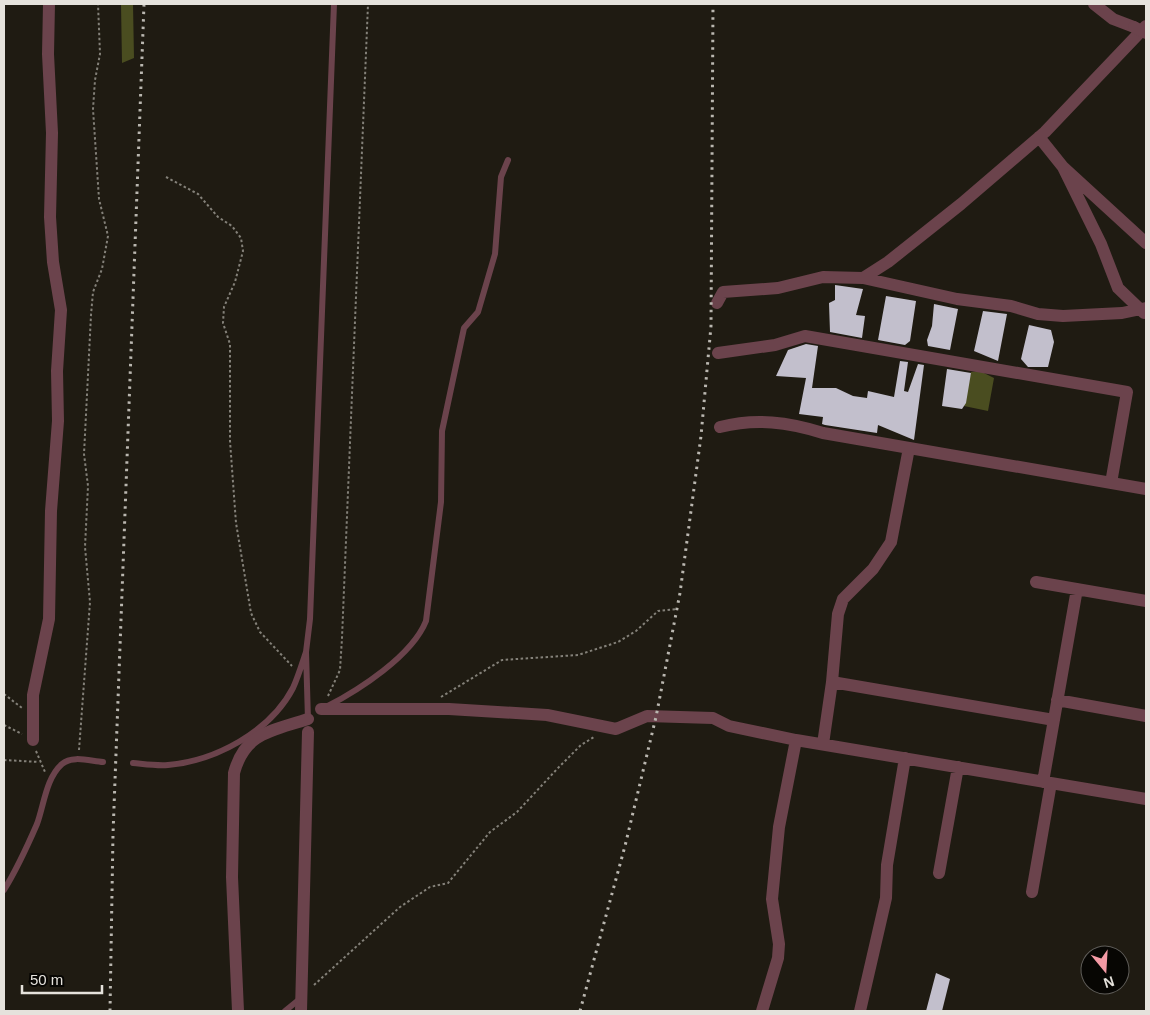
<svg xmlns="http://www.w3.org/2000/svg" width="1150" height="1015" viewBox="0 0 1150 1015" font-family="Helvetica,sans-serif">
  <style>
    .forest { fill: #4a4d20 }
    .building { fill: #c2bfcc }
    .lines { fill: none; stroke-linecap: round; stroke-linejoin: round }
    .path { stroke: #848179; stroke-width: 2; stroke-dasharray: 2.5 2.5; stroke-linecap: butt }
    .service { stroke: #6b434c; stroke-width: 6 }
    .minor { stroke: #6b434c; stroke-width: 12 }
    .rail { stroke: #bab7b0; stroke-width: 3; stroke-dasharray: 2.5 5; stroke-linecap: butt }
    .minor-bridge { stroke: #6b434c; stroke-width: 12 }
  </style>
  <rect width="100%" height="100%" fill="#1f1b12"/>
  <!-- forest -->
  <path class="forest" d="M 121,4 L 133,4 L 134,58 L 122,63 Z
    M 980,371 L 994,378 L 988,411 L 964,406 L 971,372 Z"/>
  <!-- building -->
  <path class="building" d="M 835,285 L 863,289 L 856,315 L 865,316 L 862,338 L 830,332 L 829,303 L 835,300 Z
    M 886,296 L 916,301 L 910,341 L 905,345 L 878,340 Z
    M 934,304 L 958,309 L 950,350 L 928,346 L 927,340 L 932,326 Z
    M 983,311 L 1007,314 L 998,361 L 974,351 Z
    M 1029,325 L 1051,330 L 1054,342 L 1048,367 L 1028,367 L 1021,359 Z
    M 806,344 L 818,346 L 812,388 L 836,388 L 853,396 L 867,398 L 868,391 L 894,397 L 900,361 L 908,362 L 904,391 L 908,392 L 918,364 L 924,365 L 914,440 L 878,425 L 877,433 L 825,425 L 822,424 L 823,417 L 799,414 L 806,378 L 776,376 L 788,350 Z
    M 947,369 L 971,373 L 966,403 L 962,409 L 942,406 Z
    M 936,973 L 950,979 L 942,1011 L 926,1011 Z"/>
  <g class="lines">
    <!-- path -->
    <path class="path" d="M 166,177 L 198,194 L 218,217 L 232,226 L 241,238 L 243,251 L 235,282 L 224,307 L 223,323 L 230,344 L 230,441 L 236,523 L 251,613 L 260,632 L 292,666
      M 4,694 L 22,708
      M 328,696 L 340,670 L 342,638 L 368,4
      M 441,697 L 502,660 L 578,655 L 618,642 L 636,631 L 658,611 L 677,609
      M 4,725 L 22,734
      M 79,750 L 90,602 L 85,547 L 88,486 L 84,454 L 91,315 L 93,292 L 102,269 L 108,236 L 99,199 L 93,109 L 95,80 L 100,54 L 98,4
      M 36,751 L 45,772
      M 4,760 L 39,762
      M 314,985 L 400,907 L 430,887 L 448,883 L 490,832 L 517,812 L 558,768 L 581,745 L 594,737"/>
    <!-- service -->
    <path class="service" d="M 306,652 L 310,619 L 334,4
      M 326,707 C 359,690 412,656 426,621 L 441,502 L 442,431 L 464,328 L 478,312 L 495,254 L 501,177 L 508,160
      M 133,763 C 144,764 157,766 168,765 C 215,761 270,732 293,688 C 298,677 302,664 306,652 L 308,720
      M 4,890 C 17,869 27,847 37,824 C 44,805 46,778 62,764 C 72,755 90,761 103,762
      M 285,1011 L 301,998"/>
    <!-- minor -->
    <path class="minor" d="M 1094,4 L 1113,19 L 1134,27
      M 1039,137 L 1063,167 L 1146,243
      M 1063,167 L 1101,244 L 1118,288 L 1144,313
      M 863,278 L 888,262 L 961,204 L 1045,132 L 1146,26
      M 717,303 L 723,292 L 778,288 L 823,277 L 863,278 L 957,299 L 1011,306 L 1038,314 L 1063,316 L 1122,313 L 1146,308
      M 718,353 L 775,345 L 805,336 L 1127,392 L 1111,483
      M 720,427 C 756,418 788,422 823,433 L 1146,489
      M 1036,582 L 1146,601
      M 832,682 L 1054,720
      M 1057,700 L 1146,716
      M 321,709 L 449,709 L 547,715 L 616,729 L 647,716 L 713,718 L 729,726 L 796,740 L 1146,799
      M 33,740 L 33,695 L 49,619 L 51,511 L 58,421 L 57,371 L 61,310 L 53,262 L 50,217 L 52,133 L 48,54 L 49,4
      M 823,744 L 832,682 L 838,614 L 843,599 L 873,569 L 891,542 L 909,448
      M 1043,782 L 1077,589
      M 939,873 L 958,767
      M 1032,892 L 1051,783
      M 238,1011 L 232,877 L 234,773 C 245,732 272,731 308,719
      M 301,1011 L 308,732
      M 762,1011 L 778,958 L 779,944 L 772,899 L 779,827 L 796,740
      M 860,1011 L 886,898 L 887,865 L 905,758"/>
    <!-- rail -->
    <path class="rail" d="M 110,1011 L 113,834 L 144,4
      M 580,1011 L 625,846 L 656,717 L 680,593 L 701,436 L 711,326 L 713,4"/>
    <!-- minor-bridge -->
    <path class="minor-bridge" d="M 1134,27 L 1146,33"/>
  </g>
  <!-- border -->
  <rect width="1150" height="1015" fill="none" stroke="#e5e2dc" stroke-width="10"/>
  <!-- north arrow -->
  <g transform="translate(1105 970) rotate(162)"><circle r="24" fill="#070603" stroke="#605e5a"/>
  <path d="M0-4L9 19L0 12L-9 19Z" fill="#f49aa5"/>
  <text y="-8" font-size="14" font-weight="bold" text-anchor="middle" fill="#e5e2dc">N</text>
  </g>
  <!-- scale -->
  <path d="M22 985v8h80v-8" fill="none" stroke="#e5e2dc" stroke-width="2.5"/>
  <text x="30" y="985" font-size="15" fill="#e5e2dc" stroke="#070603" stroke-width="4" paint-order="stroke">50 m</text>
</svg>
